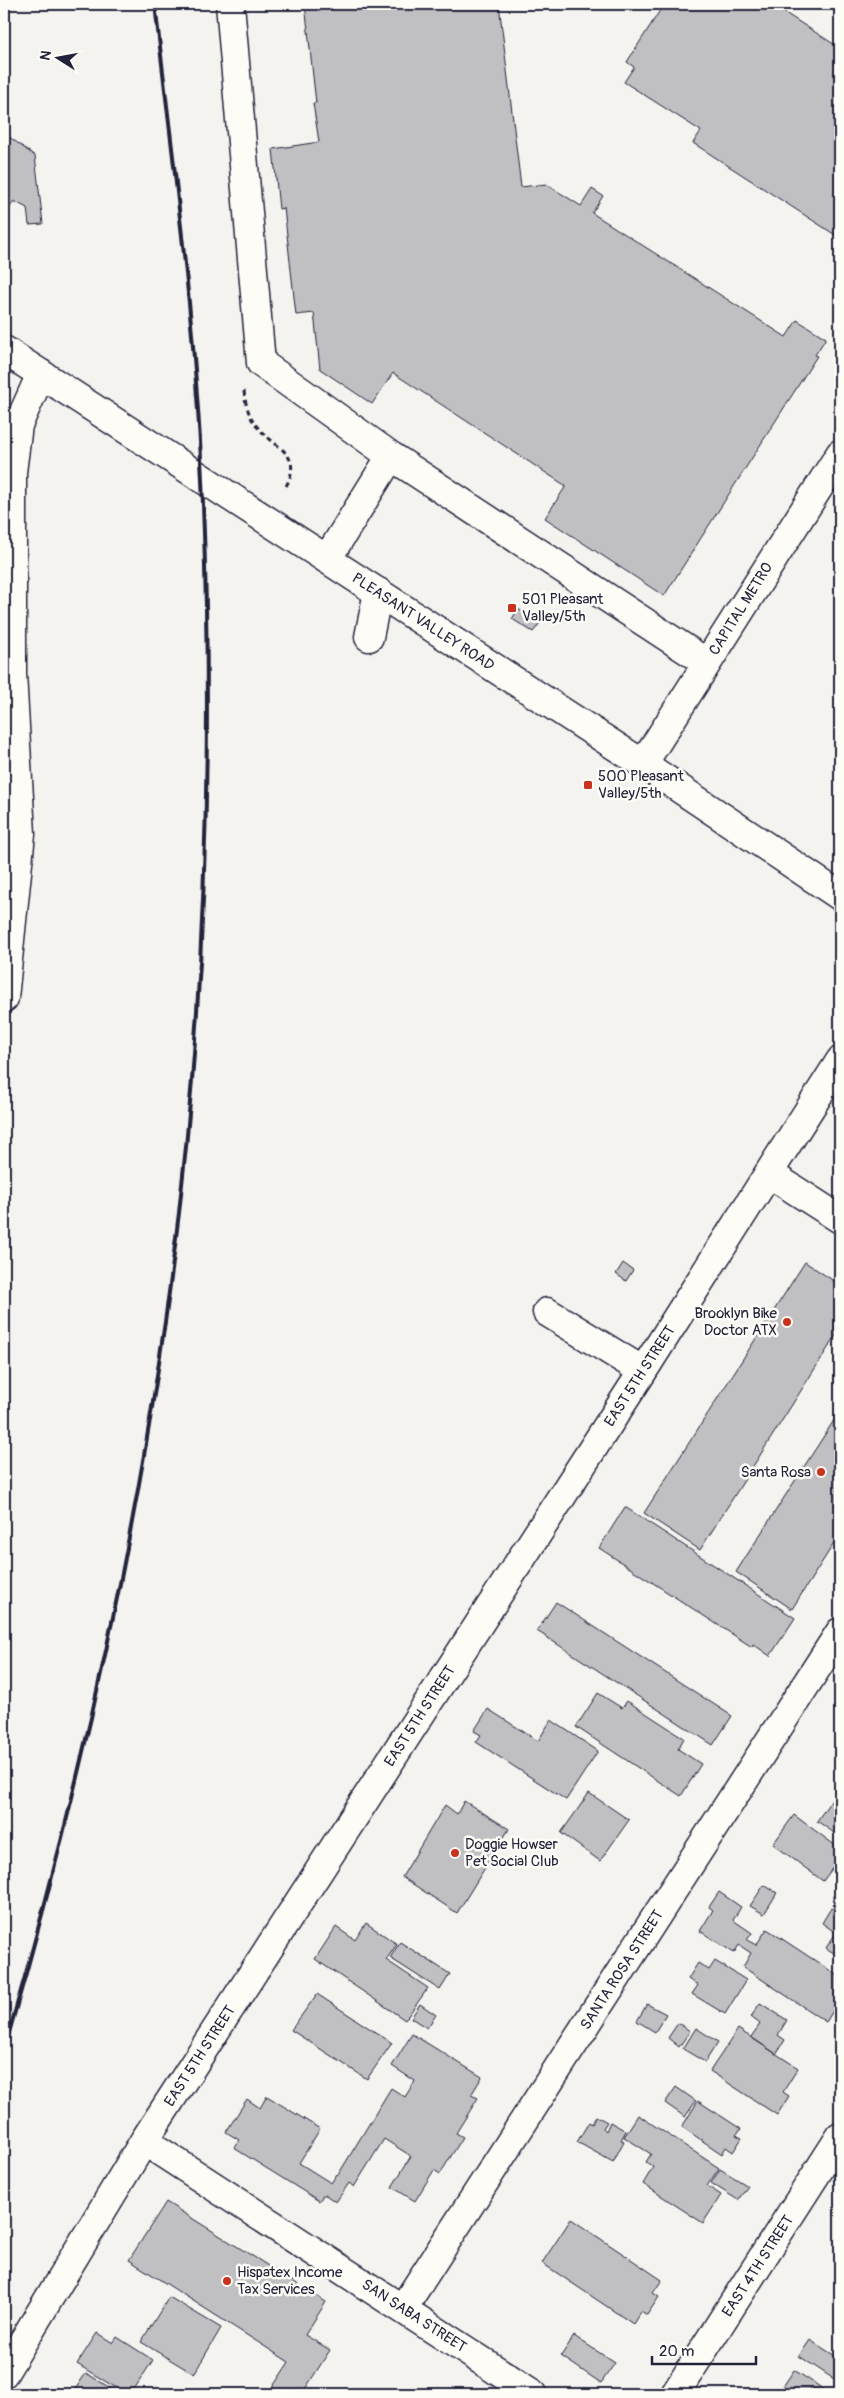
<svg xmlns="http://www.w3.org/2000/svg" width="844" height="2398" viewBox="0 0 844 2398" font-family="Pangolin,sans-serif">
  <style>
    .building { fill: #c0bfc2; stroke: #22223b }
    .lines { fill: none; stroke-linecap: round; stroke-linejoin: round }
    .minor-casing { stroke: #22223b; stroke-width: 31 }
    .major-casing { stroke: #22223b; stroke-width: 31 }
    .path { stroke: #22223b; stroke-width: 3; stroke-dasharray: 5 4; stroke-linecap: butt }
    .minor { stroke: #fdfcf7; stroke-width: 28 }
    .major { stroke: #fdfcf7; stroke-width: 28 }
    .rail { stroke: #22223b; stroke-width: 4 }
    .poi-dot { fill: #c8321e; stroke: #fdfcf7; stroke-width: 2 }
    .labels { text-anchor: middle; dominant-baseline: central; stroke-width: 5; stroke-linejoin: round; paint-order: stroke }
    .poi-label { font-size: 15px; fill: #22223b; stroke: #fdfcf7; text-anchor: start }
    .street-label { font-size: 15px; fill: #22223b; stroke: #fdfcf7 }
  </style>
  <rect width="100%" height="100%" fill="#f4f3ef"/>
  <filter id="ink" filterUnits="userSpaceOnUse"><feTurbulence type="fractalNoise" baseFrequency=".02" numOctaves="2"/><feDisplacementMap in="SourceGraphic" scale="10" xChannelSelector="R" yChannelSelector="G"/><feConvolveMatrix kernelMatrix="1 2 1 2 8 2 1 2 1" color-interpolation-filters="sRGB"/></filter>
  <g filter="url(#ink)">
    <!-- building -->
    <path class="building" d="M 305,4 L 499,4 L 521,187 L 546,184 L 581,206 L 592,189 L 603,196 L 592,213 L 786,337 L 797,320 L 826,338 L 815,355 L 817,356 L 664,596 L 545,518 L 566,486 L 393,373 L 372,404 L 320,369 L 314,313 L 296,315 L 284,208 L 279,209 L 273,149 L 319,142 L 313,103 L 316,103 Z
      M 664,4 L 771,4 L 840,48 L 840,238 L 693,143 L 701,131 L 624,82 L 634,67 L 627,62 Z
      M 4,133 L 35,156 L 43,224 L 29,225 L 27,208 L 14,201 L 7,212 L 4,209 Z
      M 518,609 L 540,623 L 533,632 L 512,619 Z
      M 805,1262 L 840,1285 L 840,1329 L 700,1550 L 644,1513 Z
      M 623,1263 L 633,1270 L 626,1281 L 616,1274 Z
      M 840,1411 L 840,1534 L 792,1609 L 736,1572 Z
      M 625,1507 L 795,1618 L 770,1656 L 753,1644 L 752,1647 L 599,1548 Z
      M 556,1602 L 732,1716 L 713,1745 L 537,1631 Z
      M 598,1693 L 622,1708 L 627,1701 L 684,1738 L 678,1749 L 701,1764 L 681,1796 L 576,1727 Z
      M 488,1709 L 538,1741 L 551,1720 L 598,1751 L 566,1800 L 476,1742 L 481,1735 L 474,1731 Z
      M 840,1787 L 840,1837 L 817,1821 Z
      M 589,1793 L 629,1820 L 600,1861 L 561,1833 Z
      M 464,1801 L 509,1829 L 457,1913 L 402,1877 L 445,1805 L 457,1814 Z
      M 794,1815 L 840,1849 L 840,1858 L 823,1881 L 773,1844 Z
      M 764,1885 L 777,1893 L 764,1914 L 750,1906 Z
      M 719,1892 L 741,1907 L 733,1920 L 752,1933 L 747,1940 L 756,1945 L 767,1929 L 840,1977 L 840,2000 L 826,2022 L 743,1967 L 751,1953 L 739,1945 L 734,1953 L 700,1931 L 713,1910 L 709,1907 Z
      M 831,1908 L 840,1914 L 840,1957 L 826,1948 L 836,1933 L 822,1923 Z
      M 366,1923 L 397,1944 L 386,1960 L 428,1988 L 405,2020 L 315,1959 L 336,1927 L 355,1940 Z
      M 400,1942 L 450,1974 L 440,1990 L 390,1958 Z
      M 715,1961 L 746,1980 L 725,2014 L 692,1994 L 698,1985 L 688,1979 L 698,1963 L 709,1970 Z
      M 317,1994 L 392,2043 L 367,2079 L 291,2030 Z
      M 760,2003 L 787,2020 L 778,2035 L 785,2040 L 776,2054 L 751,2037 L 760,2024 L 751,2017 Z
      M 420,2004 L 436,2015 L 427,2028 L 411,2018 Z
      M 647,2004 L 666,2014 L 655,2032 L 637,2021 Z
      M 678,2023 L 690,2031 L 679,2047 L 668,2038 Z
      M 696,2028 L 718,2042 L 705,2062 L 683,2049 Z
      M 738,2029 L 798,2068 L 783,2092 L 789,2096 L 777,2115 L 710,2071 Z
      M 412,2034 L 482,2077 L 471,2095 L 478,2098 L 456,2133 L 463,2137 L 440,2174 L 434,2170 L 415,2201 L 392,2187 L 411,2156 L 384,2139 L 354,2187 L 349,2183 L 336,2202 L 324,2194 L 319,2201 L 234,2148 L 239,2140 L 226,2132 L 247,2099 L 260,2108 L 267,2096 L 320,2129 L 299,2163 L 331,2183 L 337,2174 L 338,2175 L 391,2088 L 405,2097 L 415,2081 L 392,2066 Z
      M 676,2087 L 696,2101 L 685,2117 L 665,2103 Z
      M 698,2101 L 741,2129 L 736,2135 L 742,2138 L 733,2152 L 726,2147 L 722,2154 L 682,2127 Z
      M 638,2115 L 719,2168 L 707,2186 L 721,2195 L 703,2223 L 643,2184 L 653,2167 L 646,2162 L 651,2154 L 624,2137 Z
      M 596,2116 L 607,2122 L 603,2128 L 606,2131 L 610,2122 L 626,2131 L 621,2140 L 624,2141 L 613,2162 L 577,2142 L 589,2122 L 592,2124 Z
      M 720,2169 L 748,2186 L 738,2200 L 711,2183 Z
      M 166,2202 L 326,2302 L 305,2335 L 330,2350 L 302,2394 L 294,2389 L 291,2394 L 268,2394 L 289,2362 L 129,2260 Z
      M 571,2219 L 662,2280 L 653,2293 L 659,2297 L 647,2315 L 641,2311 L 633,2324 L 542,2263 Z
      M 169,2297 L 221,2328 L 194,2374 L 141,2342 Z
      M 97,2333 L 113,2343 L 117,2337 L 153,2360 L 131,2394 L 126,2394 L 77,2364 Z
      M 574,2336 L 615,2363 L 601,2383 L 561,2356 Z
      M 810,2340 L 840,2359 L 840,2383 L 799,2356 Z
      M 794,2370 L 831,2394 L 778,2394 Z
      M 86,2373 L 120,2394 L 72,2394 Z"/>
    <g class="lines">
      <!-- minor casing -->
      <g class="minor-casing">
        <path id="minor" d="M 230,4 L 261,363 L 391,456 L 327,559
          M 391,456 L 707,663
          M 369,637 L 378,592
          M 643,764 L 840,454
          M 4,998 L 21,834 L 12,673 L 12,472 L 18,425 L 41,374
          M 770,1174 L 840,1219
          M 547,1312 L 643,1371
          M 144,2141 L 533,2394
          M 403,2308 L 840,1632
          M 4,2373 L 144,2141 L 643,1371 L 840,1061
          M 675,2394 L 840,2137"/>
      </g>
      <!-- major casing -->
      <g class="major-casing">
        <path id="major" d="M 4,350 L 643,764 L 840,896"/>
      </g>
      <!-- path -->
      <path class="path" d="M 244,391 C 245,402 248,414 255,424 C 272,448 306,452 285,488"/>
      <!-- minor -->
      <use href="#minor" class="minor"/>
      <!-- major -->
      <use href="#major" class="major"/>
      <!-- rail -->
      <path class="rail" d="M 4,2050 C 68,1831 121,1608 156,1382 C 203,1085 215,779 202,480 C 195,320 173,162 155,4"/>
    </g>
  </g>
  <!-- markers -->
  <g class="poi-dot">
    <rect x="507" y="603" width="10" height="10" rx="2.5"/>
    <rect x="583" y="780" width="10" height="10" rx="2.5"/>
    <circle cx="787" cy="1322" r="5"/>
    <circle cx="821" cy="1472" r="5"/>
    <circle cx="455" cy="1853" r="5"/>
    <circle cx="227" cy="2281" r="5"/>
  </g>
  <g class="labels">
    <!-- poi labels -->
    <g class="poi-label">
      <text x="522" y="599">501 Pleasant<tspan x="522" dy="17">Valley/5th</tspan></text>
      <text x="598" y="776">500 Pleasant<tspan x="598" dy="17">Valley/5th</tspan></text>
      <text x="777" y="1313" text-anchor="end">Brooklyn Bike<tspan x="777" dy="17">Doctor ATX</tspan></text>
      <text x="811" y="1472" text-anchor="end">Santa Rosa</text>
      <text x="465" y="1844">Doggie Howser<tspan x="465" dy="17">Pet Social Club</tspan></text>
      <text x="237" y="2272">Hispatex Income<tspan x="237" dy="17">Tax Services</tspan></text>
    </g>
    <!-- street labels -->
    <g class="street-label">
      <text transform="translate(741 609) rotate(-58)">CAPITAL METRO</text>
      <text transform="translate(423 622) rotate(33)">PLEASANT VALLEY ROAD</text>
      <text transform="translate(640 1376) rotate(-57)">EAST 5TH STREET</text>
      <text transform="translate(420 1716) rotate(-57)">EAST 5TH STREET</text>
      <text transform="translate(622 1970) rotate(-57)">SANTA ROSA STREET</text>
      <text transform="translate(200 2056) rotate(-57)">EAST 5TH STREET</text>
      <text transform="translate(758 2266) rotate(-57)">EAST 4TH STREET</text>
      <text transform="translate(414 2316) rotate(33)">SAN SABA STREET</text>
    </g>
  </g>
  <!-- margin -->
  <rect width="844" height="2398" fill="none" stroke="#fdfcf7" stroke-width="20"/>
  <rect x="10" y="10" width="824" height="2378" fill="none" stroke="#22223b" stroke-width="2" filter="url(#ink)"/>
  <!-- north arrow -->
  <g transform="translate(58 58) rotate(281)" stroke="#fdfcf7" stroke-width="4" paint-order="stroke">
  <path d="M0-4L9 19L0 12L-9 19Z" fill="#22223b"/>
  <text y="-8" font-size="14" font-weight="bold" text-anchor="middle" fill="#22223b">N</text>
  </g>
  <!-- scale -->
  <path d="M652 2356v8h104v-8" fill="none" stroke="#22223b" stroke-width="2.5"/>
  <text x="659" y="2356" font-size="15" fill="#22223b" stroke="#fdfcf7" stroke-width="4" paint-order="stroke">20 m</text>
</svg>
